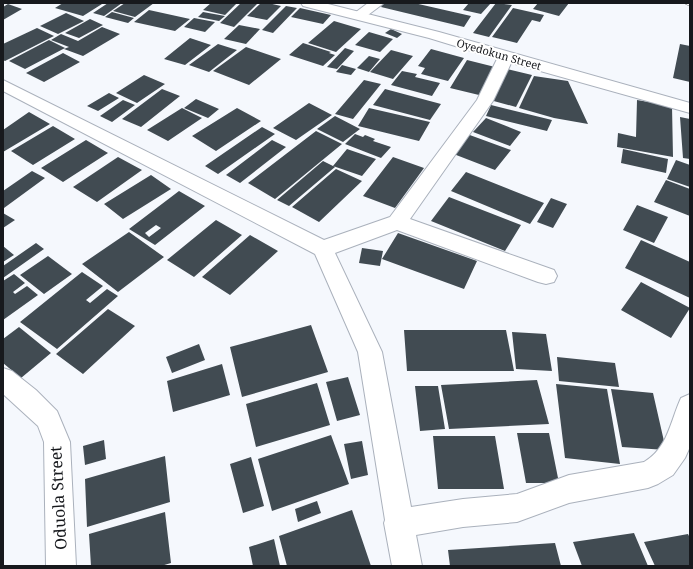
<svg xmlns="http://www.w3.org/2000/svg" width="693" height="569" viewBox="0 0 693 569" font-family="'Noto Serif',serif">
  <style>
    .building { fill: #414b52; fill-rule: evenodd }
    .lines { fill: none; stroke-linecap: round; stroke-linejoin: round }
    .minor-casing { stroke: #aab1bc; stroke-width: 2 }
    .tertiary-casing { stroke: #aab1bc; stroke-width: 2 }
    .minor { fill: #fff; fill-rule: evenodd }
    .tertiary { fill: #fff; fill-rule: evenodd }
    .rail-casing { stroke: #47494d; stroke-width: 3 }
    .rail { stroke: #fff; stroke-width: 2; stroke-dasharray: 6; stroke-linecap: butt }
    .labels { text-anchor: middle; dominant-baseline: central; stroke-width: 4; stroke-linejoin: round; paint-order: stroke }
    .far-street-label { font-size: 11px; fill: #17191d; stroke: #fff }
    .near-street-label { font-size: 16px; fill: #17191d; stroke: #fff }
  </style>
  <rect width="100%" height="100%" fill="#f5f8fd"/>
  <!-- building -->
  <path class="building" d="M 63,3 L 97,3 L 102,4 L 83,16 L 55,8 Z
    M 108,3 L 122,3 L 104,16 L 93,13 Z
    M 125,3 L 154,3 L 135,17 L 113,11 Z
    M 211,3 L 237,3 L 225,15 L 203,10 Z
    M 241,3 L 257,4 L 234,27 L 220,23 Z
    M 261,3 L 268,3 L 281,6 L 267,20 L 247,16 Z
    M 384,3 L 414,3 L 471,16 L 464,27 L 381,7 Z
    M 469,3 L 491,3 L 481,14 L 463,10 Z
    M 496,3 L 512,5 L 489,37 L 473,33 Z
    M 538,3 L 569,3 L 559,16 L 533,9 Z
    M 8,4 L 22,9 L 3,20 L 3,7 Z
    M 286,6 L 297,8 L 273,33 L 262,30 Z
    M 300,8 L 331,15 L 323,24 L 291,17 Z
    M 513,8 L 544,15 L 540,22 L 532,20 L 517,43 L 492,37 Z
    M 149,10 L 190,19 L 175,31 L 134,22 Z
    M 112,12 L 134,18 L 128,23 L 105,17 Z
    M 203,12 L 225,16 L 219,21 L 198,17 Z
    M 66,13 L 84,21 L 58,34 L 40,26 Z
    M 194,18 L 215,22 L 205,32 L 184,27 Z
    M 90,19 L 103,25 L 79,38 L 65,33 Z
    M 334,21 L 361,29 L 336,52 L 308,43 Z
    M 239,25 L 260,29 L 246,44 L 224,39 Z
    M 102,27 L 120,34 L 83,56 L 64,49 L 69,47 L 51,40 L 61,34 L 78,41 Z
    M 37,28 L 54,36 L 5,61 L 3,60 L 3,44 Z
    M 391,29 L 402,34 L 397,38 L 385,33 Z
    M 369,32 L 393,39 L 380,52 L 355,45 Z
    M 190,38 L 211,45 L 185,65 L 164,59 Z
    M 49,40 L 65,48 L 25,69 L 9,61 Z
    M 303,43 L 331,52 L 329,53 L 335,55 L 323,66 L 289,55 Z
    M 218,44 L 237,50 L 209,72 L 189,65 Z
    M 680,44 L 690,46 L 690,82 L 673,78 Z
    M 246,47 L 281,59 L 249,85 L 213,71 Z
    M 345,48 L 354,51 L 337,69 L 327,67 Z
    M 431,49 L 464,58 L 448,81 L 421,74 L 425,68 L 418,66 Z
    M 391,50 L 413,56 L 393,79 L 370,72 Z
    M 63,53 L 80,62 L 44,82 L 26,73 Z
    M 369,56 L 380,59 L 369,72 L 357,68 Z
    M 467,60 L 495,67 L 479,95 L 450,88 Z
    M 342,65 L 356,69 L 351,75 L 336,72 Z
    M 507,69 L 532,75 L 516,107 L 490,100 Z
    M 402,71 L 417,74 L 415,77 L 440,83 L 432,96 L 391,85 Z
    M 144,75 L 165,84 L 137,103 L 116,93 Z
    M 534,76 L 568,81 L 588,124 L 554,118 L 519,108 Z
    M 364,80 L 381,84 L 353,119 L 335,114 Z
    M 162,89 L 180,96 L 141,127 L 122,119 Z
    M 385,89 L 441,104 L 430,120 L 373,105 Z
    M 109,93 L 119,98 L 98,111 L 87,106 Z
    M 196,99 L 219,109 L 208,118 L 184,108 Z
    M 123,100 L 135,105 L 112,122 L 100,116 Z
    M 637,100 L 672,106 L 673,157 L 617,147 L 618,133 L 636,137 Z
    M 309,103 L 332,115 L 296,140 L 273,128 Z
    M 491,105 L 552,120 L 547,131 L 486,116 Z
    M 182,108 L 202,118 L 168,141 L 147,130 Z
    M 237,108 L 261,121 L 216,151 L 192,136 Z
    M 369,108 L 430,122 L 419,141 L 358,126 Z
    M 29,112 L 50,124 L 3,152 L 3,130 Z
    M 335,116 L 360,129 L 343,142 L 317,129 Z
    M 680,117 L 690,119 L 690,159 L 683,158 Z
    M 486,118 L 521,132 L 510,146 L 473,132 Z
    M 53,126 L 75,139 L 33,165 L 11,151 Z
    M 262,127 L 275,134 L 218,174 L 205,166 Z
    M 316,131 L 342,144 L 275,199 L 248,183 Z
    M 355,134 L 363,137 L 365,135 L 375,139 L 373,141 L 391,147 L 381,158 L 345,144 Z
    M 467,134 L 511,150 L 495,170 L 451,153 Z
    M 86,140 L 108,153 L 63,182 L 41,168 Z
    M 272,140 L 286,147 L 240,183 L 226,175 Z
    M 347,149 L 376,159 L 362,176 L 333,166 Z
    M 623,149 L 668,159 L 666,173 L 621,163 Z
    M 118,157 L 142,170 L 97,202 L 73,187 Z
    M 393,157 L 424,168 L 395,208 L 363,196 Z
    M 676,160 L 690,165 L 690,187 L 667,179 Z
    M 323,161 L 335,167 L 289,206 L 277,200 Z
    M 336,169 L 362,181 L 319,222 L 292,207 Z
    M 32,171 L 45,178 L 4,208 L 3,207 L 3,191 Z
    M 466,172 L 544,203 L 530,224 L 451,191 Z
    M 151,175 L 171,189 L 123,219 L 104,204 Z
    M 666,180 L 690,189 L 690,216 L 654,202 Z
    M 179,191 L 205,206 L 155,245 L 129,229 ZM 156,225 L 161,228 L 149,237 L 145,233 Z
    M 449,197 L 521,225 L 505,251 L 431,221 Z
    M 551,198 L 567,204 L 553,228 L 537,222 Z
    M 637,205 L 668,217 L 654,243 L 623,230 Z
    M 3,213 L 15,220 L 3,228 Z
    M 216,220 L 242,235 L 194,277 L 167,260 Z
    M 129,232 L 164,257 L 118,292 L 82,264 Z
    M 398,233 L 477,261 L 464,289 L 382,259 Z
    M 250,235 L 278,251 L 230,295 L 202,277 Z
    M 641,240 L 690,262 L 690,298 L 625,268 Z
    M 36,243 L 44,249 L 3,278 L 3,266 Z
    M 3,246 L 14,255 L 3,262 Z
    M 362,248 L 383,251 L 380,266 L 359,263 Z
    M 48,256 L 72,274 L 44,294 L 20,275 Z
    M 82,272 L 103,286 L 86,300 L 90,303 L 107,289 L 118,296 L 57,349 L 20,322 Z
    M 14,274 L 25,283 L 13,292 L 15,294 L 27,286 L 38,295 L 3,320 L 3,281 Z
    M 641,282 L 690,308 L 671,338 L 621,310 Z
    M 108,309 L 135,326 L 83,374 L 56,354 Z
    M 311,325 L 328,372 L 242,397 L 230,347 Z
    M 19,327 L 51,353 L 21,378 L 3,363 L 3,339 Z
    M 404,330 L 506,330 L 514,371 L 407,371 Z
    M 512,332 L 546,334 L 552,371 L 516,369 Z
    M 199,344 L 205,360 L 172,373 L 166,357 Z
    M 557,357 L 615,363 L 619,387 L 559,381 Z
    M 222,364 L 230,395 L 173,412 L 167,381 Z
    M 348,377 L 360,415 L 337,421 L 326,382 Z
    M 537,380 L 549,424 L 449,429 L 441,385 Z
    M 317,383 L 330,425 L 256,447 L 246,404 Z
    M 556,384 L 607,389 L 620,464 L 565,458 Z
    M 415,386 L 438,386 L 445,429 L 420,431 Z
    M 611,389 L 653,393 L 666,450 L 622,447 Z
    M 517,433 L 549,433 L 559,483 L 526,483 Z
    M 331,435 L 349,484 L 272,511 L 258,459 Z
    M 433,436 L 495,436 L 504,489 L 438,489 Z
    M 104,440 L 106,459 L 85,465 L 83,446 Z
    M 362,441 L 368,475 L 351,479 L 344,444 Z
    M 165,456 L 170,502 L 87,527 L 85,479 Z
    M 251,457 L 264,506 L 243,513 L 230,464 Z
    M 317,501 L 321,513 L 298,522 L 295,509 Z
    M 352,510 L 371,566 L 287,566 L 279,536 Z
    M 165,512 L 171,563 L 161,566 L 91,566 L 89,534 Z
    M 634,533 L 648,566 L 582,566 L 573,542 Z
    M 688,534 L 690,538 L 690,566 L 655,566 L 644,542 Z
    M 274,539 L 280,566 L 253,566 L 249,547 Z
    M 555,543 L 561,566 L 450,566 L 448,550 Z"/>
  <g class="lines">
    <!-- minor casing -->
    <g class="minor-casing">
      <path id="minor" d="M 368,3 L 384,3 L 364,18 L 354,18 L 352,15 Z
        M 506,52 L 511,54 L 514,57 L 493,101 L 410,219 L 554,270 L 557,276 L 554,282 L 546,284 L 538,282 L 397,230 L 335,253 L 382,352 L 411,507 L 463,499 L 517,494 L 569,475 L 644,462 C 668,448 670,422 681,398 L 690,394 L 689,449 L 685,458 L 673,475 L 658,484 L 648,488 L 569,503 L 517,522 L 463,527 L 416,535 L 422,566 L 392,566 L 384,523 L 385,520 L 358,352 L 315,254 L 3,91 L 3,80 L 324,240 L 390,217 L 477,100 L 498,57 L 501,54 Z
        M 3,368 L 12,371 L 36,390 L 57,411 L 70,442 L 76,566 L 46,566 L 44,442 L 38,426 L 3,394 Z"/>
    </g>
    <!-- tertiary casing -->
    <g class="tertiary-casing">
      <path id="tertiary" d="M 301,3 L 324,3 L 439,32 L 690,103 L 690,113 L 501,60 L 429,38 L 303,6 Z"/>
    </g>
    <!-- minor -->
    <use href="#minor" class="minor"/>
    <!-- tertiary -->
    <use href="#tertiary" class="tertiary"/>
    <!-- rail casing -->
    <g class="rail-casing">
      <path id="rail" d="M 686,3 L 690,5"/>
    </g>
    <!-- rail -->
    <use href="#rail" class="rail"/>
  </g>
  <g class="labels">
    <!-- far-street labels -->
    <g class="far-street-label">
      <text transform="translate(499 54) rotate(16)">Oyedokun Street</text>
    </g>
    <!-- near-street labels -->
    <g class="near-street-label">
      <text transform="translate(58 498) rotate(-93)">Oduola Street</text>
    </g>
  </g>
  <!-- border -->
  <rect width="693" height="569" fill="none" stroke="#17191d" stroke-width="8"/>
</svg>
